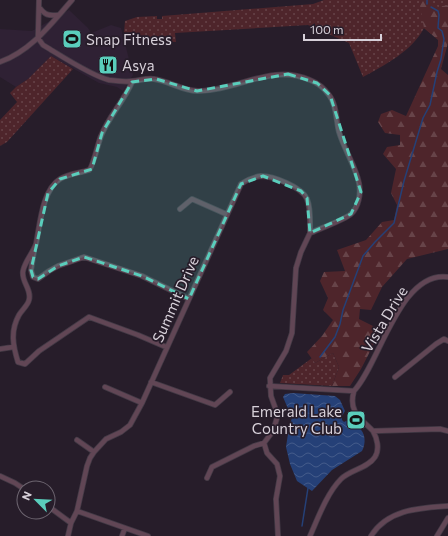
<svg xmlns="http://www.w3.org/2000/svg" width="448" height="536" viewBox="0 0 448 536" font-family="Commissioner,sans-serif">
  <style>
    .built { fill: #2f2134 }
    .grass { fill: url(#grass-dots) }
    .forest { fill: url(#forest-firs) }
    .water { fill: url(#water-waves) }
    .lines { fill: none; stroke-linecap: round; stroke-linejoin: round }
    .stream { stroke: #254077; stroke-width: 1.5 }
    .street-casing { stroke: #433a46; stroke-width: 6 }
    .street { stroke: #614655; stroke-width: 4.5 }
    .marked { fill: #5acebc; fill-opacity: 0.2; stroke: #5acebc; stroke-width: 3; stroke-dasharray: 8 5; stroke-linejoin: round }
    .labels { text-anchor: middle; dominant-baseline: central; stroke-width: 3.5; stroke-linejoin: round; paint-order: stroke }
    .poi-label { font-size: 15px; fill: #d7d0d9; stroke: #271d2a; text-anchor: start }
    .street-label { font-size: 15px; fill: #d7d0d9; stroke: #271d2a }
  </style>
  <defs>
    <pattern id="grass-dots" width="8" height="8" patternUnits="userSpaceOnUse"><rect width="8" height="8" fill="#4e252b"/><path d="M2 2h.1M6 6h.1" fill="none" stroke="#674449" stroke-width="1.8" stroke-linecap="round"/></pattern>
    <pattern id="forest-firs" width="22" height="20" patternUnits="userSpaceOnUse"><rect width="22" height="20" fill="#4e252b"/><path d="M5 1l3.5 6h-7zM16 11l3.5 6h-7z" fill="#674449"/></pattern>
    <pattern id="water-waves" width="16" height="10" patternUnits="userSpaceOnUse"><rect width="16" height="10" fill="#254077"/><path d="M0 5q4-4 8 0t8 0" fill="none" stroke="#445b8a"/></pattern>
  </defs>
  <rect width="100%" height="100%" fill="#271d2a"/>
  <!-- built -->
  <path class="built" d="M 69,10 L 88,28 L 91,33 L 111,25 L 121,28 L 133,75 L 123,91 L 117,87 L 99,83 L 51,56 L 28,79 L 16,87 L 0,77 L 0,29 L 32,31 Z"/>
  <!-- grass -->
  <path class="grass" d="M 324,0 L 448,0 L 448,37 L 431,34 L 424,28 C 412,51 385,65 363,77 L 349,43 L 308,25 L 175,33 L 176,42 L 132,40 L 124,32 L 125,21 L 137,17 L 157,16 L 157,19 L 162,19 L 162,16 L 313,4 Z
    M 51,56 L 73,69 L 7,142 L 0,146 L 0,120 L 17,102 L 10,93 L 16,87 L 28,79 Z
    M 333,353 L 339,367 L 332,386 L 280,383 L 283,375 L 289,375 L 312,358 L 315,363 Z"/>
  <!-- forest -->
  <path class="forest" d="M 419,0 L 430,0 L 432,3 L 438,7 L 448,5 L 448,43 L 441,69 L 448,75 L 448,249 L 407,259 L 382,287 L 371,310 L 360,309 L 359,319 L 381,330 L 361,369 L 350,386 L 332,386 L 339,367 L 333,353 L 315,363 L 307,352 L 322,336 L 333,320 L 323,310 L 328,298 L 320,281 L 324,272 L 345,271 L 337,250 L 366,240 L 382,222 L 394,220 L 397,205 L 391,193 L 396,169 L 383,154 L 387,147 L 400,145 L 400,135 L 385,133 L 378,122 L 381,114 L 392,110 L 406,116 L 438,46 L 438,40 L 424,28 Z"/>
  <!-- water -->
  <path class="water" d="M 293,393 L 335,396 L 340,400 L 345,411 L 342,416 L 342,420 L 344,422 L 348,420 C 351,424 354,424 358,427 C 366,432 366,444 362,451 L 332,470 L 312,491 L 297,481 L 290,464 L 286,447 L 289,427 L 292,418 L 283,397 L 285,394 Z"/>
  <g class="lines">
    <!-- stream -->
    <path class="stream" d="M 427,0 L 427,4
      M 320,357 L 335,337 L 340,324 L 343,310 L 363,256 L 375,242 L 394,223 L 404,181 L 423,118 L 430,105 L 437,72 L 441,59 L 444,39 L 442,31 L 438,28 L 439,15 L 438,11 L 431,7
      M 302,526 L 308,488"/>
    <!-- street casing -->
    <g class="street-casing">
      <path id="street" d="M 39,0 L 38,38 L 43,45 L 48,48 C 63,57 92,76 109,80 C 116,81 126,82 133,81 C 141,80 147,78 154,79 C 169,81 183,91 198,91 C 237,91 271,63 310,80 C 318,83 324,88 329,95 C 337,105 336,121 339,132 C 344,149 356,167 359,183 C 361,193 359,207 351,214 C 344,220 319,229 310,233 L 301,252 L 296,268 L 292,333 L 286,351 L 270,378 L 271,396 L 277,413 L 277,418 L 273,431 L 264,443 L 267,453 L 277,464 L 280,476 L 276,499 L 278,536
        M 39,7 C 45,15 48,16 58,15
        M 0,62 C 31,51 51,24 72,0
        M 132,82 C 124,101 109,116 101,136 C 98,143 93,167 89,170 C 80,173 68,174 60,179 C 42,190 40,225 36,244 C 33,253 25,261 23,271 C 21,282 32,289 29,300 C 28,305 22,310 19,315 C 10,331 13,346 18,362 L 25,364 L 39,351 L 89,317 L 138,335 L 166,347
        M 180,209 L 192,199 L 226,214
        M 34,251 L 31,270 L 33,277 L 38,279 L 49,271 L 58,266 L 84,257 L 142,276 L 189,299
        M 0,349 L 13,347
        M 395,377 L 436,344 L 444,339 L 448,341
        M 151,382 L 215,405 L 230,392
        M 269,386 L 354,391 C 348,411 360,418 373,431 L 440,429 L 448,431
        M 105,387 L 142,403
        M 354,391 C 380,363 400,270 448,277
        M 77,440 L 94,452
        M 0,476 L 15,483 L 24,489
        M 207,478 L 212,467 L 254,446 L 264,443
        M 48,506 L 71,523
        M 77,511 L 148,536
        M 68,536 L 71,523 L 77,511 L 87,466 L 90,458 L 94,452 L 106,439 L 121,432 L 130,425 L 142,403 L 241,184 C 247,180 253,177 261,176 C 273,176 302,187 307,199 C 311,209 310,222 310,233
        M 122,536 L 125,528
        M 310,536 C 318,518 327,493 341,479 C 350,470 368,468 375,457 C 380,449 377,438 373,431
        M 371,536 C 388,509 420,508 448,506
        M 437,536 L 448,518"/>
    </g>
    <!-- street -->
    <use href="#street" class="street"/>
  </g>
  <!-- marked area -->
  <path class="marked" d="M 288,74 L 317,83 L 330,95 L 361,192 L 351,214 L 310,233 L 307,198 L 301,191 L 263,176 L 241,184 L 189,299 L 142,276 L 84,257 L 58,266 L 38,279 L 33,277 L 31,270 L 48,193 L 60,179 L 92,169 L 102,133 L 132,82 L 156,79 L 197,91 Z"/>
  <!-- icons -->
  <defs>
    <g id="stadium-square" transform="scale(1)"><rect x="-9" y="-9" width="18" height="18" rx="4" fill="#5acebc" stroke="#271d2a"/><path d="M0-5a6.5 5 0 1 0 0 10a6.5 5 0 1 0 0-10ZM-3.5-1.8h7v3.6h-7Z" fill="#111"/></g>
    <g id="restaurant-square" transform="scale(1)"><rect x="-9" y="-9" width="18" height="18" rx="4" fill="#5acebc" stroke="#271d2a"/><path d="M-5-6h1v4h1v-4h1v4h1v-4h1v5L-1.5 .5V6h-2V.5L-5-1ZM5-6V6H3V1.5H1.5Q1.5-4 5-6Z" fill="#111"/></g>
  </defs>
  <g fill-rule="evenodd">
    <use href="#stadium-square" x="72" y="39"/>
    <use href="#restaurant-square" x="108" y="65"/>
    <use href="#stadium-square" x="356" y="420"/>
  </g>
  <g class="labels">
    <!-- poi labels -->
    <g class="poi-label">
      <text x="86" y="39">Snap Fitness</text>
      <text x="122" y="65">Asya</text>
      <text x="342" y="411" text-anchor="end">Emerald Lake<tspan x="342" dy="17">Country Club</tspan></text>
    </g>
    <!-- street labels -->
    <g class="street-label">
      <text transform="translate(175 299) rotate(-66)">Summit Drive</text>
      <text transform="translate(384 319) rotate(-59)">Vista Drive</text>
    </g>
  </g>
  <!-- north arrow -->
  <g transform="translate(36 500) rotate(294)"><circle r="19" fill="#271d2a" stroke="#6d6570"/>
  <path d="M0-3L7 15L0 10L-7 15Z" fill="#5acebc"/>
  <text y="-6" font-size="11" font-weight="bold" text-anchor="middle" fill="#d7d0d9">N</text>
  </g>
  <!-- scale -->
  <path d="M304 34v6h77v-6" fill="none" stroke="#d7d0d9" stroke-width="2"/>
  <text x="310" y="34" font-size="12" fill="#d7d0d9" stroke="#271d2a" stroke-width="3" paint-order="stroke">100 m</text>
</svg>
